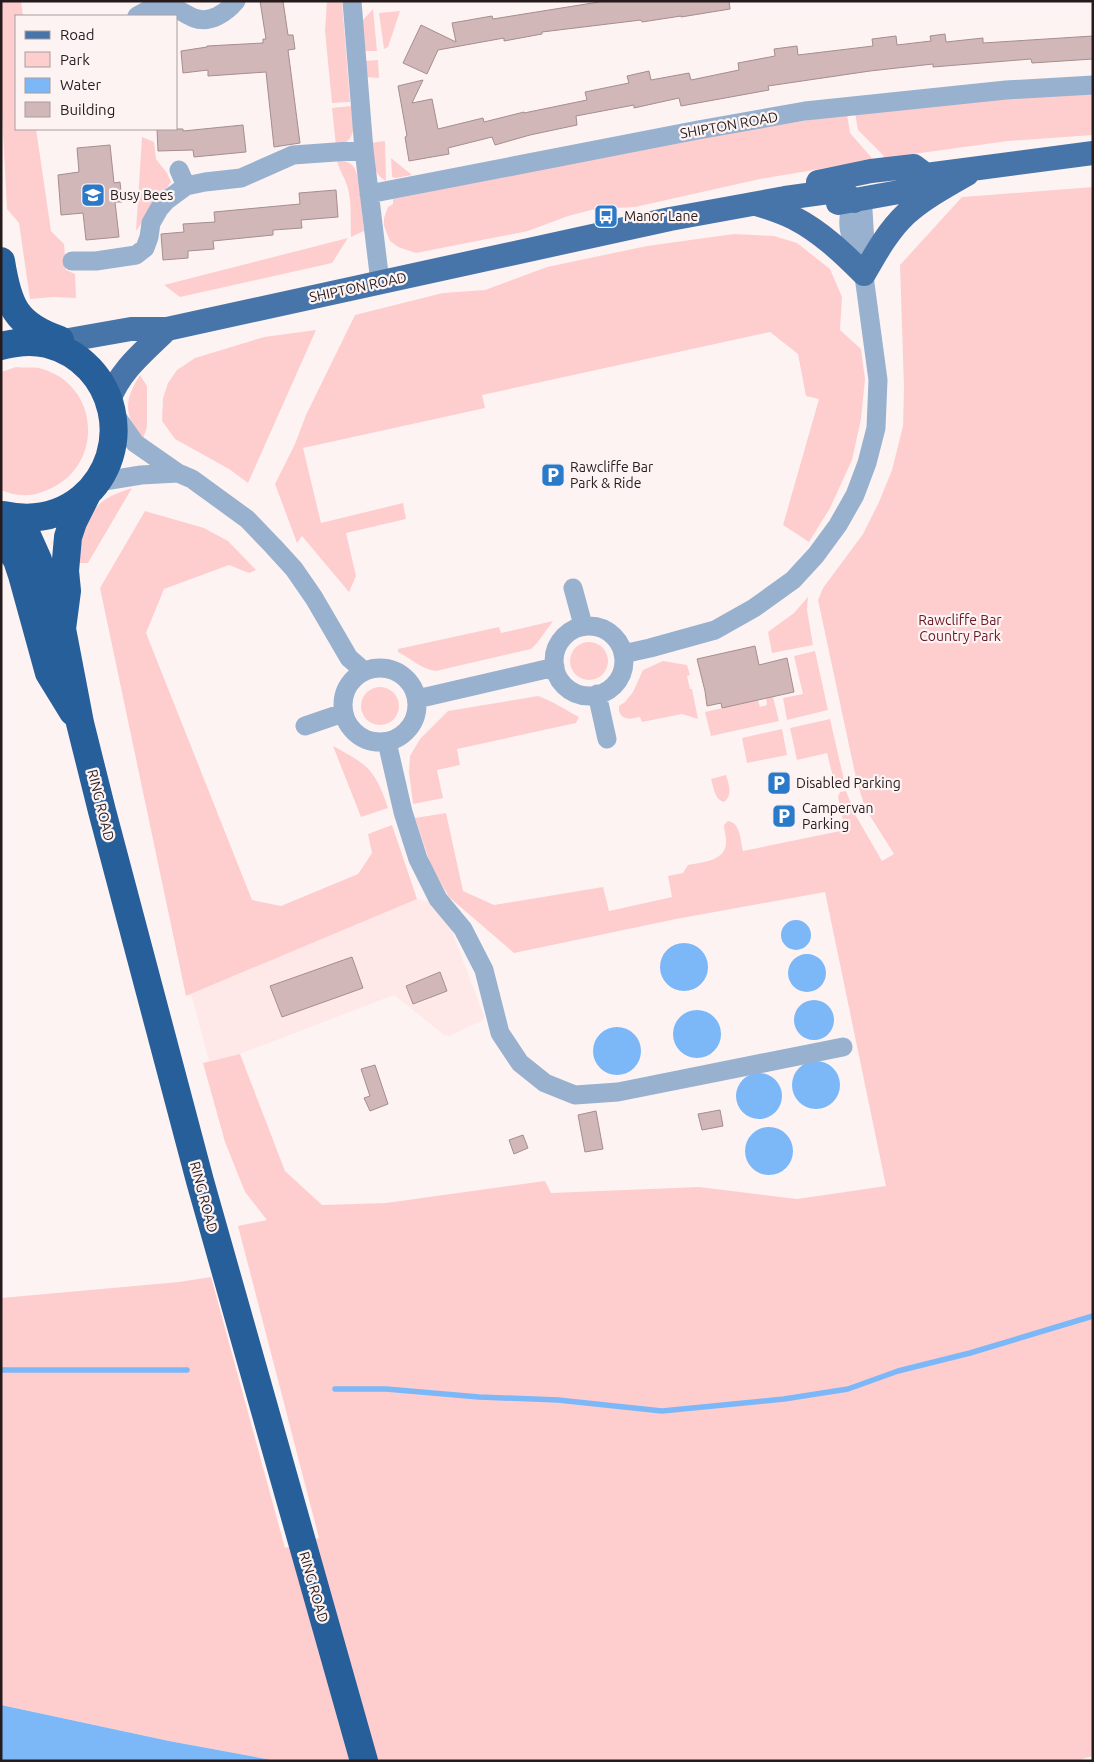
<svg xmlns="http://www.w3.org/2000/svg" width="1094" height="1762" viewBox="0 0 1094 1762" font-family="Ubuntu,sans-serif">
  <style>
    .built { fill: #fee8e8 }
    .green { fill: #fececf }
    .water { fill: #7cb7f8 }
    .lines { fill: none; stroke-linecap: round; stroke-linejoin: round }
    .stream { stroke: #7cb7f8; stroke-width: 5.5 }
    .building { fill: #d1b7b7; stroke: #a68d8e }
    .minor { stroke: #98b1ce; stroke-width: 19 }
    .major { stroke: #4775a9; stroke-width: 24 }
    .highway { stroke: #275f9b; stroke-width: 28 }
    .labels { text-anchor: middle; dominant-baseline: central; stroke-width: 4.5; stroke-linejoin: round; paint-order: stroke }
    .street-label { font-size: 14px; fill: #251b1c; stroke: #fef3f3 }
    .poi-label { font-size: 14px; fill: #251b1c; stroke: #fef3f3; text-anchor: start }
    .park-label { font-size: 14px; fill: #681725; stroke: #fef3f3 }
  </style>
  <rect width="100%" height="100%" fill="#fef3f3"/>
  <!-- built -->
  <path class="built" d="M 417,899 L 430,902 L 445,913 L 484,1016 L 483,1020 L 450,1036 L 444,1035 L 394,995 L 240,1054 L 209,1061 L 191,994 Z"/>
  <!-- green -->
  <path class="green" d="M 1,1 L 21,1 L 23,16 L 16,16 L 16,129 L 36,129 L 51,231 L 64,244 L 66,270 L 75,274 L 76,298 L 53,297 L 30,299 L 19,223 L 7,209 L 1,94 Z
    M 327,1 L 342,1 L 350,102 L 332,103 L 325,31 Z
    M 373,9 L 377,51 L 363,51 L 362,21 Z
    M 400,11 L 388,47 L 384,49 L 379,13 Z
    M 378,60 L 379,78 L 365,77 L 363,61 Z
    M 1093,94 L 1093,135 L 1008,141 L 884,158 L 883,155 L 858,130 L 855,113 L 1008,97 Z
    M 351,106 C 353,124 359,141 336,146 L 332,108 Z
    M 847,114 L 850,133 L 871,157 L 872,160 L 760,179 L 635,207 L 595,209 L 568,216 L 528,231 L 416,253 L 398,247 L 390,241 L 384,226 L 384,218 L 388,207 L 393,204 L 393,199 L 672,142 Z
    M 142,137 L 154,142 L 156,159 L 167,173 L 171,182 L 136,231 Z
    M 385,141 L 386,181 C 371,172 372,158 370,143 Z
    M 391,158 L 412,175 L 396,178 L 392,177 Z
    M 337,160 C 343,161 348,161 352,165 C 362,174 362,217 364,231 L 351,237 C 350,222 352,204 348,189 C 346,179 339,171 337,160 Z
    M 1093,187 L 1093,1756 L 1076,1761 L 277,1761 L 169,1741 L 1,1705 L 1,1298 L 179,1282 L 211,1277 L 285,1548 L 319,1538 L 238,1226 L 267,1220 L 245,1192 L 225,1142 L 203,1063 L 240,1054 L 285,1171 L 322,1205 L 386,1203 L 545,1181 L 551,1193 L 699,1187 L 797,1199 L 886,1186 L 825,892 L 676,919 L 514,953 L 449,897 L 431,866 L 415,818 L 446,813 L 463,891 L 494,905 L 603,887 L 609,911 L 672,897 L 668,876 L 683,873 L 688,865 C 702,862 727,861 726,841 C 726,835 724,830 724,825 L 728,821 C 741,823 740,840 743,851 L 845,830 L 838,797 L 840,792 L 846,791 L 856,816 L 882,861 L 894,854 L 865,808 L 856,778 L 818,600 L 823,588 L 863,534 L 879,502 L 892,470 L 903,426 L 904,388 L 900,265 L 962,197 Z
    M 734,234 L 774,236 L 797,243 L 830,269 L 842,297 L 840,330 L 861,349 L 865,379 L 861,419 L 852,460 L 830,508 L 809,542 L 783,525 L 819,399 L 806,396 L 798,354 L 770,332 L 482,395 L 485,408 L 303,448 L 321,523 L 403,503 L 406,519 L 346,533 L 356,576 L 349,592 L 302,536 L 297,543 L 275,484 L 295,444 L 306,415 L 355,315 L 443,293 L 485,290 L 547,267 L 647,246 Z
    M 348,238 L 332,263 L 180,297 L 164,285 Z
    M 316,330 L 248,483 L 229,469 L 175,439 L 162,421 L 163,398 L 168,383 L 177,370 L 195,358 L 264,337 Z
    M 16,367 C 23,368 32,367 39,368 C 103,384 105,472 42,492 C 29,497 15,496 1,490 L 1,372 Z
    M 140,375 L 147,386 L 147,427 L 143,439 C 123,415 124,400 140,375 Z
    M 132,488 L 88,563 L 79,563 C 79,542 87,510 106,499 C 114,494 123,491 132,488 Z
    M 145,511 L 204,528 L 228,541 L 256,570 L 249,573 L 229,565 L 164,589 L 146,633 L 252,900 L 281,906 L 358,874 L 372,853 L 368,834 L 392,825 L 417,899 L 186,996 L 100,588 Z
    M 808,597 L 807,610 L 813,645 L 772,653 L 768,632 L 794,613 Z
    M 553,621 L 537,643 L 531,649 L 436,671 C 421,669 412,659 398,652 L 398,649 L 499,627 L 501,633 Z
    M570 661a19 19 0 1 1 38 0a19 19 0 1 1-38 0Z
    M 815,651 L 828,710 L 787,720 L 783,698 L 803,694 L 794,656 Z
    M 663,661 L 687,665 L 690,675 L 687,676 L 690,689 L 692,689 L 698,719 L 682,714 L 642,722 L 640,717 C 631,719 622,721 619,711 L 619,706 L 625,702 L 633,692 L 643,670 Z
    M361 706a19 19 0 1 1 38 0a19 19 0 1 1-38 0Z
    M 538,696 C 553,701 565,710 579,717 L 576,723 L 457,749 L 460,765 L 437,770 L 443,798 L 413,804 L 409,772 L 410,756 L 420,739 L 448,711 Z
    M 773,697 L 779,721 L 711,736 L 705,712 L 758,700 L 760,707 L 767,705 L 766,698 Z
    M 830,719 L 844,780 L 838,781 L 833,777 L 827,753 L 797,760 L 790,728 Z
    M 782,729 L 787,755 L 747,763 L 742,738 Z
    M 333,746 C 368,765 375,769 388,808 L 361,817 Z
    M 726,775 C 729,785 733,795 724,802 C 714,799 714,788 711,779 Z"/>
  <!-- water -->
  <path class="water" d="M781 935a15 15 0 1 1 30 0a15 15 0 1 1-30 0Z
    M660 967a24 24 0 1 1 48 0a24 24 0 1 1-48 0Z
    M788 973a19 19 0 1 1 38 0a19 19 0 1 1-38 0Z
    M794 1020a20 20 0 1 1 40 0a20 20 0 1 1-40 0Z
    M673 1034a24 24 0 1 1 48 0a24 24 0 1 1-48 0Z
    M593 1051a24 24 0 1 1 48 0a24 24 0 1 1-48 0Z
    M792 1085a24 24 0 1 1 48 0a24 24 0 1 1-48 0Z
    M736 1096a23 23 0 1 1 46 0a23 23 0 1 1-46 0Z
    M745 1151a24 24 0 1 1 48 0a24 24 0 1 1-48 0Z
    M 1,1705 L 169,1741 L 277,1761 L 1,1761 Z"/>
  <g class="lines">
    <!-- stream -->
    <path class="stream" d="M 1,1370 L 187,1370
      M 335,1389 L 386,1389 L 479,1397 L 558,1400 L 662,1411 L 784,1399 L 848,1389 L 898,1371 L 970,1353 L 1093,1316"/>
  </g>
  <!-- building -->
  <path class="building" d="M 260,1 L 283,1 L 288,35 L 293,35 L 295,49 L 288,50 L 300,143 L 274,147 L 266,72 L 208,76 L 208,70 L 183,73 L 181,51 L 207,47 L 207,46 L 263,43 L 263,39 L 266,39 Z
    M 605,1 L 729,1 L 730,9 L 681,17 L 681,16 L 642,22 L 641,20 L 542,32 L 542,34 L 504,41 L 504,38 L 438,50 L 427,74 L 403,63 L 421,25 L 456,42 L 452,23 L 492,16 L 493,19 Z
    M 945,34 L 946,42 L 983,38 L 983,43 L 1093,36 L 1093,59 L 1032,63 L 1031,59 L 933,67 L 933,64 L 870,71 L 768,86 L 769,90 L 681,106 L 679,98 L 634,108 L 634,105 L 576,116 L 577,125 L 530,135 L 495,145 L 492,137 L 448,148 L 449,154 L 409,161 L 405,137 L 407,136 L 398,86 L 423,80 L 412,103 L 432,99 L 438,129 L 483,118 L 484,122 L 524,112 L 524,113 L 587,100 L 585,92 L 629,83 L 627,76 L 649,71 L 651,80 L 689,73 L 691,80 L 739,70 L 738,63 L 775,56 L 774,49 L 797,46 L 798,55 L 873,46 L 872,39 L 896,36 L 897,45 L 931,41 L 930,36 Z
    M 243,125 L 246,152 L 194,157 L 193,150 L 158,151 L 157,129 L 183,129 L 183,131 Z
    M 110,145 L 114,183 L 120,182 L 122,202 L 115,202 L 119,237 L 86,240 L 83,213 L 61,215 L 58,175 L 79,172 L 77,148 Z
    M 336,190 L 338,217 L 301,220 L 302,228 L 273,230 L 273,235 L 213,241 L 214,249 L 188,251 L 188,258 L 163,260 L 161,234 L 184,232 L 183,224 L 215,222 L 214,212 L 300,204 L 299,193 Z
    M 755,646 L 759,665 L 787,658 L 794,692 L 722,708 L 721,703 L 707,706 L 705,691 L 697,659 Z
    M 352,957 L 363,988 L 282,1017 L 270,986 Z
    M 440,972 L 447,991 L 413,1004 L 406,986 Z
    M 375,1065 L 388,1104 L 370,1111 L 364,1098 L 370,1096 L 361,1069 Z
    M 720,1110 L 723,1126 L 702,1130 L 698,1114 Z
    M 596,1111 L 603,1149 L 585,1152 L 578,1115 Z
    M 523,1135 L 528,1148 L 514,1154 L 509,1140 Z"/>
  <g class="lines">
    <!-- minor -->
    <path class="minor" d="M 352,1 L 364,150 L 380,282
      M 137,16 L 157,5 C 164,6 171,7 177,9 C 183,12 188,16 194,18 C 210,24 226,13 236,1
      M 179,170 L 186,186
      M 369,194 L 698,130 L 805,111 L 1006,90 L 1093,85
      M 72,261 L 96,261 L 136,255 L 145,248 L 149,237 L 151,223 L 159,209 L 167,200 L 186,186 L 205,182 L 241,178 L 293,155 L 364,150
      M 114,413 L 135,443 L 178,473 L 192,479 L 247,519 L 273,546 L 294,569 L 314,598 L 349,658 L 364,671
      M 98,482 L 141,475 L 178,473
      M 573,588 L 583,625
      M554 661a35 35 0 1 1 70 0a35 35 0 1 1-70 0Z
      M 623,654 L 650,648 L 715,630 L 754,608 L 793,580 L 816,555 L 838,525 L 855,495 L 867,463 L 876,428 L 878,380 L 861,254 L 865,244 L 863,210 L 854,201 C 845,218 848,240 861,254
      M343 705a37 37 0 1 1 74 0a37 37 0 1 1-74 0Z
      M 597,694 L 607,739
      M 417,699 L 555,667
      M 305,726 L 343,713
      M 387,742 L 403,812 L 418,859 L 438,899 L 463,929 L 484,970 L 500,1033 L 520,1063 L 545,1083 L 575,1095 L 618,1092 L 843,1047"/>
    <!-- major -->
    <path class="major" d="M 818,182 L 871,171 L 914,166 L 926,175
      M 838,203 L 899,192 L 916,187 L 926,175 L 1093,153
      M 757,204 C 769,208 782,212 794,218 C 821,232 843,253 864,274 C 876,253 888,231 906,214 C 924,198 946,186 967,174
      M 46,344 L 131,329 L 167,329 L 670,219 L 785,198 L 836,191 L 842,191 L 854,201
      M 109,400 C 121,369 144,352 167,329"/>
    <!-- highway -->
    <path class="highway" d="M 1,261 C 8,305 15,325 60,340
      M 1,346 C 16,342 31,340 47,344 C 117,362 137,451 82,498 C 59,517 31,521 3,515
      M 16,518 L 25,531 L 38,560 L 48,600 L 62,629 L 80,723 L 102,811 L 200,1181 L 364,1761
      M 1,535 L 17,560 L 22,575 L 49,673 L 73,712
      M 62,629 L 67,591 L 65,571 L 68,537 L 73,522 L 87,494"/>
  </g>
  <!-- icons -->
  <defs>
    <g id="school-square" transform="scale(1.25)"><rect x="-9" y="-9" width="18" height="18" rx="4" fill="#2b79c9" stroke="#fef3f3"/><path d="M0-5L7-2L0 1L-7-2ZM-4 1L0 2.5L4 1V4Q0 6-4 4Z" fill="#fff"/></g>
    <g id="bus-square" transform="scale(1.25)"><rect x="-9" y="-9" width="18" height="18" rx="4" fill="#2b79c9" stroke="#fef3f3"/><path d="M-5-6H5V4H4V6H2V4H-2V6H-4V4H-5ZM-3.5-4V0h7V-4ZM-3.5 1.2v1.5H-2V1.2ZM2 1.2v1.5H3.5V1.2Z" fill="#fff"/></g>
    <g id="parking-square" transform="scale(1.25)"><rect x="-9" y="-9" width="18" height="18" rx="4" fill="#2b79c9" stroke="#fef3f3"/><path d="M-3.5-5.5H1a3.5 3.5 0 0 1 0 7H-1V5.5H-3.5ZM-1-3.4V-.6H.8a1.4 1.4 0 0 0 0-2.8Z" fill="#fff"/></g>
  </defs>
  <g fill-rule="evenodd">
    <use href="#school-square" x="93" y="195"/>
    <use href="#bus-square" x="606" y="216"/>
    <use href="#parking-square" x="553" y="475"/>
    <use href="#parking-square" x="779" y="783"/>
    <use href="#parking-square" x="784" y="816"/>
  </g>
  <g class="labels">
    <!-- street labels -->
    <g class="street-label">
      <text transform="translate(729 125) rotate(-10)">SHIPTON ROAD</text>
      <text transform="translate(358 287) rotate(-12)">SHIPTON ROAD</text>
      <text transform="translate(101 805) rotate(76)">RING ROAD</text>
      <text transform="translate(204 1197) rotate(75)">RING ROAD</text>
      <text transform="translate(314 1587) rotate(74)">RING ROAD</text>
    </g>
    <!-- poi labels -->
    <g class="poi-label">
      <text x="110" y="195">Busy Bees</text>
      <text x="624" y="216">Manor Lane</text>
      <text x="570" y="467">Rawcliffe Bar<tspan x="570" dy="16">Park &amp; Ride</tspan></text>
      <text x="796" y="783">Disabled Parking</text>
      <text x="802" y="808">Campervan<tspan x="802" dy="16">Parking</tspan></text>
    </g>
    <!-- park labels -->
    <g class="park-label">
      <text x="960" y="620">Rawcliffe Bar<tspan x="960" dy="16">Country Park</tspan></text>
    </g>
  </g>
  <!-- border -->
  <rect width="1094" height="1762" fill="none" stroke="#251b1c" stroke-width="5"/>
  <!-- legend -->
  <rect x="15" y="15" width="162" height="115" fill="#fef3f3" stroke="#a79d9d"/>
  <rect x="25" y="31" width="25" height="8" fill="#4775a9" stroke="#a79d9d"/>
  <text x="60" y="40" font-size="15" fill="#251b1c">Road</text>
  <rect x="25" y="52" width="25" height="15" fill="#fececf" stroke="#a79d9d"/>
  <text x="60" y="65" font-size="15" fill="#251b1c">Park</text>
  <rect x="25" y="78" width="25" height="15" fill="#7cb7f8" stroke="#a79d9d"/>
  <text x="60" y="90" font-size="15" fill="#251b1c">Water</text>
  <rect x="25" y="102" width="25" height="15" fill="#d1b7b7" stroke="#a79d9d"/>
  <text x="60" y="115" font-size="15" fill="#251b1c">Building</text>
</svg>
